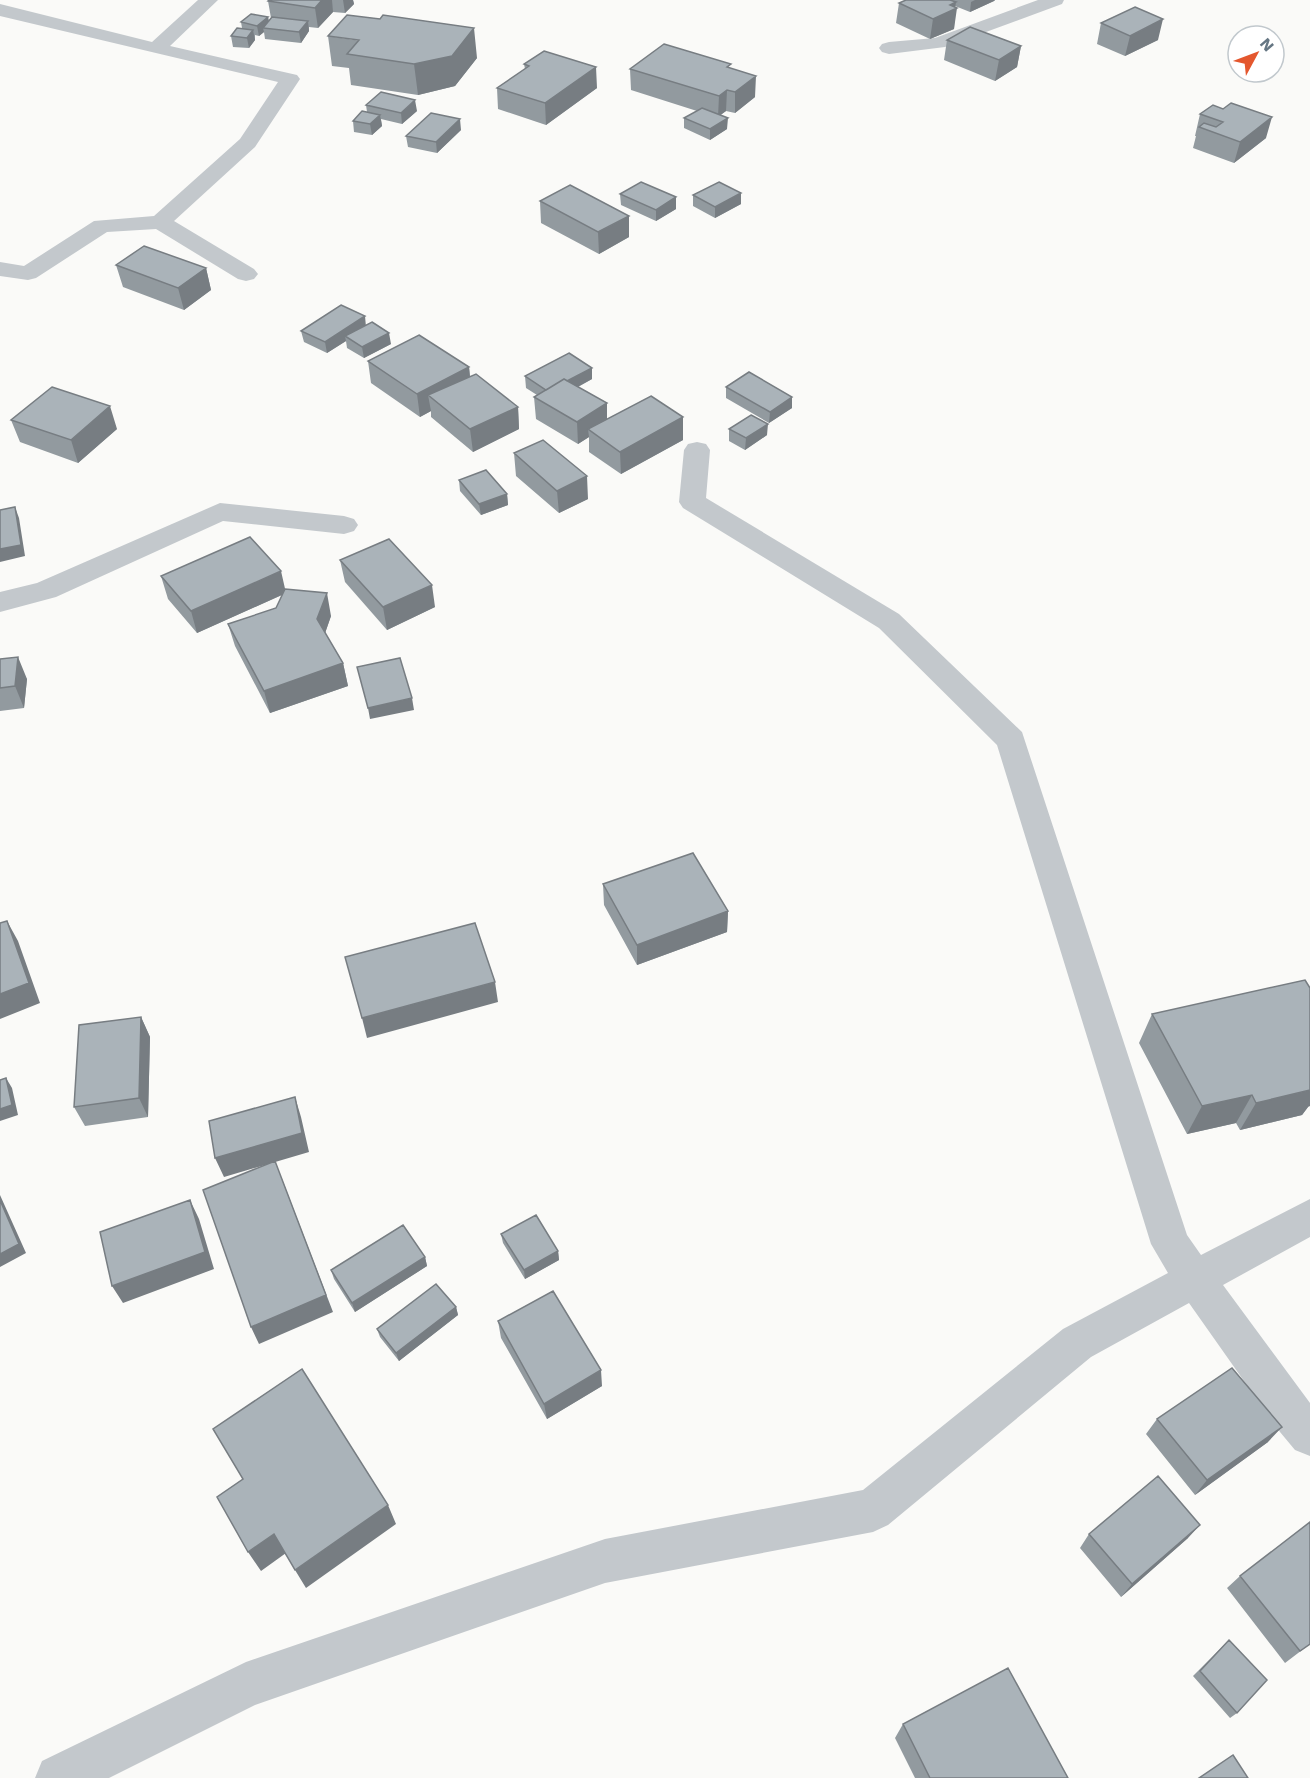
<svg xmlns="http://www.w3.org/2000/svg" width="1310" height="1778" viewBox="0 0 1310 1778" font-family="'Work Sans',sans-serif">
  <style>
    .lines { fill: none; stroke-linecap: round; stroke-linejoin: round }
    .street { fill: #c3c8cc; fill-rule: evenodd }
    .wall { fill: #929a9f }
    .shaded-wall { fill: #777d82 }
    .building { fill: #aab3b9; stroke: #777d82; stroke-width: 1.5 }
  </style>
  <rect width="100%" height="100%" fill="#fafaf8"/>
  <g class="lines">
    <!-- street -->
    <path class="street" d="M 198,0 L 218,0 L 170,46 L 297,75 L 300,79 L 255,147 L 174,221 L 254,269 L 258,274 L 254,279 L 246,281 L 238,279 L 156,229 L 107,232 L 36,278 L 28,280 L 0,276 L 0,262 L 24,266 L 94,221 L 154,216 L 240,139 L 278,82 L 0,16 L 0,4 L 152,42 Z
      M 1038,0 L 1064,0 L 1062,4 L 945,47 L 889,54 L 882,52 L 879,48 L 882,44 L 889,42 L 935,38 Z
      M 697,442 L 706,444 L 710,450 L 706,498 L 899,614 L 1022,732 L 1187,1235 L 1201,1255 L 1310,1199 L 1310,1237 L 1223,1285 L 1310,1403 L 1310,1456 L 1295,1450 L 1280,1432 L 1189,1303 L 1091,1357 L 888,1525 L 873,1532 L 605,1583 L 255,1705 L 109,1778 L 35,1778 L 42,1761 L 246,1662 L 605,1539 L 863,1490 L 1063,1329 L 1168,1273 L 1151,1244 L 997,745 L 879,628 L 683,508 L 679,502 L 684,450 L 688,444 Z
      M 220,503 L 344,516 L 354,519 L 358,525 L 354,531 L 344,534 L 223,521 L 56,597 L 0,612 L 0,592 L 37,583 Z"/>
  </g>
  <!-- wall -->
  <path class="wall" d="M 269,0 L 353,0 L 354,4 L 345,13 L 333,12 L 318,28 L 309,27 L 309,31 L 301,43 L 265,39 L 264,32 L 259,36 L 255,35 L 255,40 L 249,48 L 233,47 L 231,36 L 242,28 L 241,22 L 268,17 L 269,22 L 271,18 L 268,1 Z
    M 906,0 L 995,0 L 994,1 L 970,12 L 955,6 L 954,29 L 930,39 L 896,23 L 899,3 Z
    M 1101,23 L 1158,40 L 1125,56 L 1097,44 Z
    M 328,36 L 477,58 L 455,86 L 418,95 L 351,85 L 349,68 L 332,66 Z
    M 947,40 L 1021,46 L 1017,67 L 995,81 L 944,60 Z
    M 524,64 L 597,88 L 546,125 L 498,109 L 497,88 L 525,69 Z
    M 630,69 L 731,69 L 755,97 L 735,113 L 726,111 L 720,115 L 727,129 L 710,140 L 684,128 L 684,118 L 697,111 L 631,90 Z
    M 366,105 L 417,111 L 402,124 L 381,119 L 382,126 L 372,135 L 354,132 L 353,121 L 367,112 Z
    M 1213,105 L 1266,138 L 1234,163 L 1193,148 L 1196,136 L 1195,136 L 1200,114 Z
    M 461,130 L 437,153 L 408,147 L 406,136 Z
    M 620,194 L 676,197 L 676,209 L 656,221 L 621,205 Z
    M 693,195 L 741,204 L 715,218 L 693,206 Z
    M 540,201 L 629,237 L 599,254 L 541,223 Z
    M 116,265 L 206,268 L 211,290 L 184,310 L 123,287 Z
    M 366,325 L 391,344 L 364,358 L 347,348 L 346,341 L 327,353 L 304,342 L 301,331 Z
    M 368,361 L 469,367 L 470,376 L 518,407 L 519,429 L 473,452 L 431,417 L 431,411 L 420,417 L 371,383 Z
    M 592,368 L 592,379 L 578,387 L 607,403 L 607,419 L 683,417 L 683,440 L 621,474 L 589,452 L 589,437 L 578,444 L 536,419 L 534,397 L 537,395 L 526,388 L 525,376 Z
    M 726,387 L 792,397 L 792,408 L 769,423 L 726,398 Z
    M 11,420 L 117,429 L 78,463 L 20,442 Z
    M 729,429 L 767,435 L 745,450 L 729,441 Z
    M 514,453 L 588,499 L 559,513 L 516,476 Z
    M 459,480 L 507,494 L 508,505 L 481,515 L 460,491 Z
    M 340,560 L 435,607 L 387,630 L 345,582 Z
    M 161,576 L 285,589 L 331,616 L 325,633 L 343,663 L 348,686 L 270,713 L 235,646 L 228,624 L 276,608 L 282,595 L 197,633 L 168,599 Z
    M 0,659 L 27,679 L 24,708 L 0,711 Z
    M 603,884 L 728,911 L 727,932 L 637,965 L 604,905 Z
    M 1152,1014 L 1308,1107 L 1302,1115 L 1240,1130 L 1236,1123 L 1187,1134 L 1139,1043 Z
    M 141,1017 L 150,1037 L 148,1117 L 85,1126 L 74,1107 Z
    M 501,1234 L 558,1251 L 559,1260 L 525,1279 L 503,1243 Z
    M 425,1257 L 427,1266 L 355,1312 L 334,1279 L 331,1270 Z
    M 456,1307 L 458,1315 L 399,1361 L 380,1337 L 377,1329 Z
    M 498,1321 L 602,1386 L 547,1419 L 501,1338 Z
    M 1157,1419 L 1268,1442 L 1195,1495 L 1146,1434 Z
    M 1089,1534 L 1188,1538 L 1121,1597 L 1080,1548 Z
    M 1240,1576 L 1310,1644 L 1285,1663 L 1227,1588 Z
    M 1229,1640 L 1237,1713 L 1230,1718 L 1193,1676 Z
    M 903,1724 L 1068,1778 L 915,1778 L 895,1738 Z"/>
  <!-- shaded-wall -->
  <path class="shaded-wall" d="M 322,0 L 332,0 L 333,12 L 318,28 L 315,8 Z
    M 343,0 L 353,0 L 354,4 L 345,13 Z
    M 975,0 L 995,0 L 994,1 L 970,12 L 971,2 Z
    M 956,2 L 955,9 L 957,8 L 954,29 L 930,39 L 933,19 L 950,5 Z
    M 268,17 L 270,28 L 263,28 L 264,32 L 259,36 L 257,26 Z
    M 1163,19 L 1158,40 L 1125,56 L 1130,36 Z
    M 308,21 L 309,31 L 301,43 L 299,32 Z
    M 474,28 L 477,58 L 455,86 L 418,95 L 414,64 Z
    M 253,30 L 255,40 L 249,48 L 247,38 Z
    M 1021,46 L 1017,67 L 995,81 L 999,60 Z
    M 596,67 L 597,88 L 546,125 L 545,103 Z
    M 756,76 L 755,97 L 735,113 L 735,92 Z
    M 727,90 L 726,111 L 718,117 L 719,96 Z
    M 415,100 L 417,111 L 402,124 L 401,113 Z
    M 380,115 L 382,126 L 372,135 L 370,124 Z
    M 1272,117 L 1266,138 L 1234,163 L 1240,142 Z
    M 728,118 L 727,129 L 710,140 L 710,129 Z
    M 460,119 L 461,130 L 437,153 L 436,142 Z
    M 741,193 L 741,204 L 715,218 L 715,207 Z
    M 676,197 L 676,209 L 656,221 L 656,210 Z
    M 629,216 L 629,237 L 599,254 L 598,232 Z
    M 206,268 L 211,290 L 184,310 L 178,288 Z
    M 365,316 L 366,327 L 345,336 L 346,341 L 327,353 L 325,342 Z
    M 389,333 L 391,344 L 364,358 L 362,347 Z
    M 469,367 L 471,389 L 428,395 L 431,411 L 420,417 L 417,394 Z
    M 592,368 L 592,379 L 548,403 L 547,391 Z
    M 792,397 L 792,408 L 769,423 L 770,412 Z
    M 607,403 L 607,426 L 588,429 L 589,437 L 578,444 L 577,422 Z
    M 110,406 L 117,429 L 78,463 L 71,440 Z
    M 518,407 L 519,429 L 473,452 L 470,429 Z
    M 683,417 L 683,440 L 621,474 L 620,452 Z
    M 768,424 L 767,435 L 745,450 L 746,438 Z
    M 587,476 L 588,499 L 559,513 L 557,491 Z
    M 507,494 L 508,505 L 481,515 L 479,504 Z
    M 15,507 L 19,518 L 25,556 L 0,562 L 0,549 Z
    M 281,571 L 286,593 L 197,633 L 191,611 Z
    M 432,585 L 435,607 L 387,630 L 383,607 Z
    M 327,593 L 331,616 L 322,642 L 317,619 Z
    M 18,657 L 27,679 L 24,708 L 15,686 Z
    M 343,663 L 348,686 L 270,713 L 264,691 Z
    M 412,698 L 414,710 L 370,719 L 368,708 Z
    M 728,911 L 727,932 L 637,965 L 637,945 Z
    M 7,921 L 18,941 L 40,1003 L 0,1019 L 0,994 Z
    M 495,982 L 498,1002 L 367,1038 L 362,1018 Z
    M 141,1017 L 150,1037 L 148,1117 L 139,1098 Z
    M 6,1078 L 12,1088 L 18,1115 L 0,1121 L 0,1109 Z
    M 1310,1090 L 1310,1106 L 1308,1107 L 1302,1115 L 1240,1130 L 1256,1103 Z
    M 1252,1095 L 1236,1123 L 1187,1134 L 1202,1106 Z
    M 295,1097 L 301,1117 L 309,1152 L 224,1177 L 215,1158 Z
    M 282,1179 L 333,1312 L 259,1344 L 251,1327 Z
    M 0,1195 L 26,1253 L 0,1267 Z
    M 190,1200 L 199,1219 L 214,1269 L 123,1303 L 112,1286 Z
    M 558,1251 L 559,1260 L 525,1279 L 524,1270 Z
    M 425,1257 L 427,1266 L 355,1312 L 352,1303 Z
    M 456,1307 L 458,1315 L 399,1361 L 396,1353 Z
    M 601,1370 L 602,1386 L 547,1419 L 544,1404 Z
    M 1282,1427 L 1268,1442 L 1195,1495 L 1207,1480 Z
    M 388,1505 L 396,1524 L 306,1588 L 295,1570 Z
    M 1200,1525 L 1188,1538 L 1121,1597 L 1132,1584 Z
    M 274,1534 L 286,1553 L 261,1571 L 248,1552 Z"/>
  <!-- building -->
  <path class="building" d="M 269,0 L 322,0 L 315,8 L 268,1 Z
    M 906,0 L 950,0 L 956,2 L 950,5 L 957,8 L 933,19 L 899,3 Z
    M 1135,7 L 1163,19 L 1130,36 L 1101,23 Z
    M 251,14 L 268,17 L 257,26 L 241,22 Z
    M 347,15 L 380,19 L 383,15 L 474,28 L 452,56 L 414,64 L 347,54 L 359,40 L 328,36 Z
    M 272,17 L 308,21 L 299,32 L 263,28 Z
    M 970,27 L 1021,46 L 999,60 L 947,40 Z
    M 237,28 L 253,30 L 247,38 L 231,36 Z
    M 664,44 L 731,64 L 727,67 L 756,76 L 735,92 L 727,90 L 719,96 L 630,69 Z
    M 544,51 L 596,67 L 545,103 L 497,88 L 529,66 L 524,64 Z
    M 381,92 L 415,100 L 401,113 L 366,105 Z
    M 1231,103 L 1272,117 L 1240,142 L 1199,127 L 1204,123 L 1216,127 L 1223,122 L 1200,114 L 1213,105 L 1223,109 Z
    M 702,108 L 728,118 L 710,129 L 684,118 Z
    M 362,111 L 380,115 L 370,124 L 353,121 Z
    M 431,113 L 460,119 L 436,142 L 406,136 Z
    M 641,182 L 676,197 L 656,210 L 620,194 Z
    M 719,182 L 741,193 L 715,207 L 693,195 Z
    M 570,185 L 629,216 L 598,232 L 540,201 Z
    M 144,246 L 206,268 L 178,288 L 116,265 Z
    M 341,305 L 365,316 L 325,342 L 301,331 Z
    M 372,322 L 389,333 L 362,347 L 345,336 Z
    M 419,335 L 469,367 L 417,394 L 368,361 Z
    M 569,353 L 592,368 L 567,381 L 564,379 L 546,390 L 525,376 Z
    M 749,372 L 792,397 L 770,412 L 726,387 Z
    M 476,374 L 518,407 L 470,429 L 428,395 Z
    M 564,379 L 607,403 L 577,422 L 534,397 Z
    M 52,387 L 110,406 L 71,440 L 11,420 Z
    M 651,396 L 683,417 L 620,452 L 588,429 Z
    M 751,415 L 768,424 L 746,438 L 729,429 Z
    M 543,440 L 587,476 L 557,491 L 514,453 Z
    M 486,470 L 507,494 L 479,504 L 459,480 Z
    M 15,507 L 21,545 L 0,549 L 0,510 Z
    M 250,537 L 281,571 L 191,611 L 161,576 Z
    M 389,539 L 432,585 L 383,607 L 340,560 Z
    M 285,589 L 327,593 L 317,619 L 343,663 L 264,691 L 228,624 L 276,608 Z
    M 18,657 L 15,686 L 0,688 L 0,659 Z
    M 400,658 L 412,698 L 368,708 L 357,667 Z
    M 693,853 L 728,911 L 637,945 L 603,884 Z
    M 7,921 L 29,983 L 0,994 L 0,923 Z
    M 475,923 L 495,982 L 362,1018 L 345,957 Z
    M 1305,980 L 1310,988 L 1310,1090 L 1256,1103 L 1252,1095 L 1202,1106 L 1152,1014 Z
    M 141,1017 L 139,1098 L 74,1107 L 79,1025 Z
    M 6,1078 L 12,1105 L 0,1109 L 0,1080 Z
    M 295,1097 L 302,1133 L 215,1158 L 209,1121 Z
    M 275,1161 L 326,1295 L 251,1327 L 203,1190 Z
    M 0,1200 L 19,1244 L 0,1254 Z
    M 190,1200 L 205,1252 L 112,1286 L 100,1232 Z
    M 536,1215 L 558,1251 L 524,1270 L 501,1234 Z
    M 403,1225 L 425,1257 L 352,1303 L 331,1270 Z
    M 436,1284 L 456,1307 L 396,1353 L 377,1329 Z
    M 553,1291 L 601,1370 L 544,1404 L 498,1321 Z
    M 1232,1368 L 1282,1427 L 1207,1480 L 1157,1419 Z
    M 302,1369 L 388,1505 L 295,1570 L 274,1534 L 248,1552 L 217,1497 L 243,1479 L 213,1429 Z
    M 1158,1476 L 1200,1525 L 1132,1584 L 1089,1534 Z
    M 1310,1522 L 1310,1644 L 1300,1651 L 1240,1576 Z
    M 1229,1640 L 1267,1680 L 1237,1713 L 1200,1671 Z
    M 1008,1668 L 1068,1778 L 930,1778 L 903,1724 Z
    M 1233,1755 L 1248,1778 L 1199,1778 Z"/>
  <!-- north arrow -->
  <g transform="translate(1256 54) rotate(49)"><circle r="28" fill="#ffffff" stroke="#c1c8cd" stroke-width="1.5"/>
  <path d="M0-4.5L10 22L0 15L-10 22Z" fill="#e4572e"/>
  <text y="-9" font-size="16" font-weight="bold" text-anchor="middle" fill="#657683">N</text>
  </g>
</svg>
